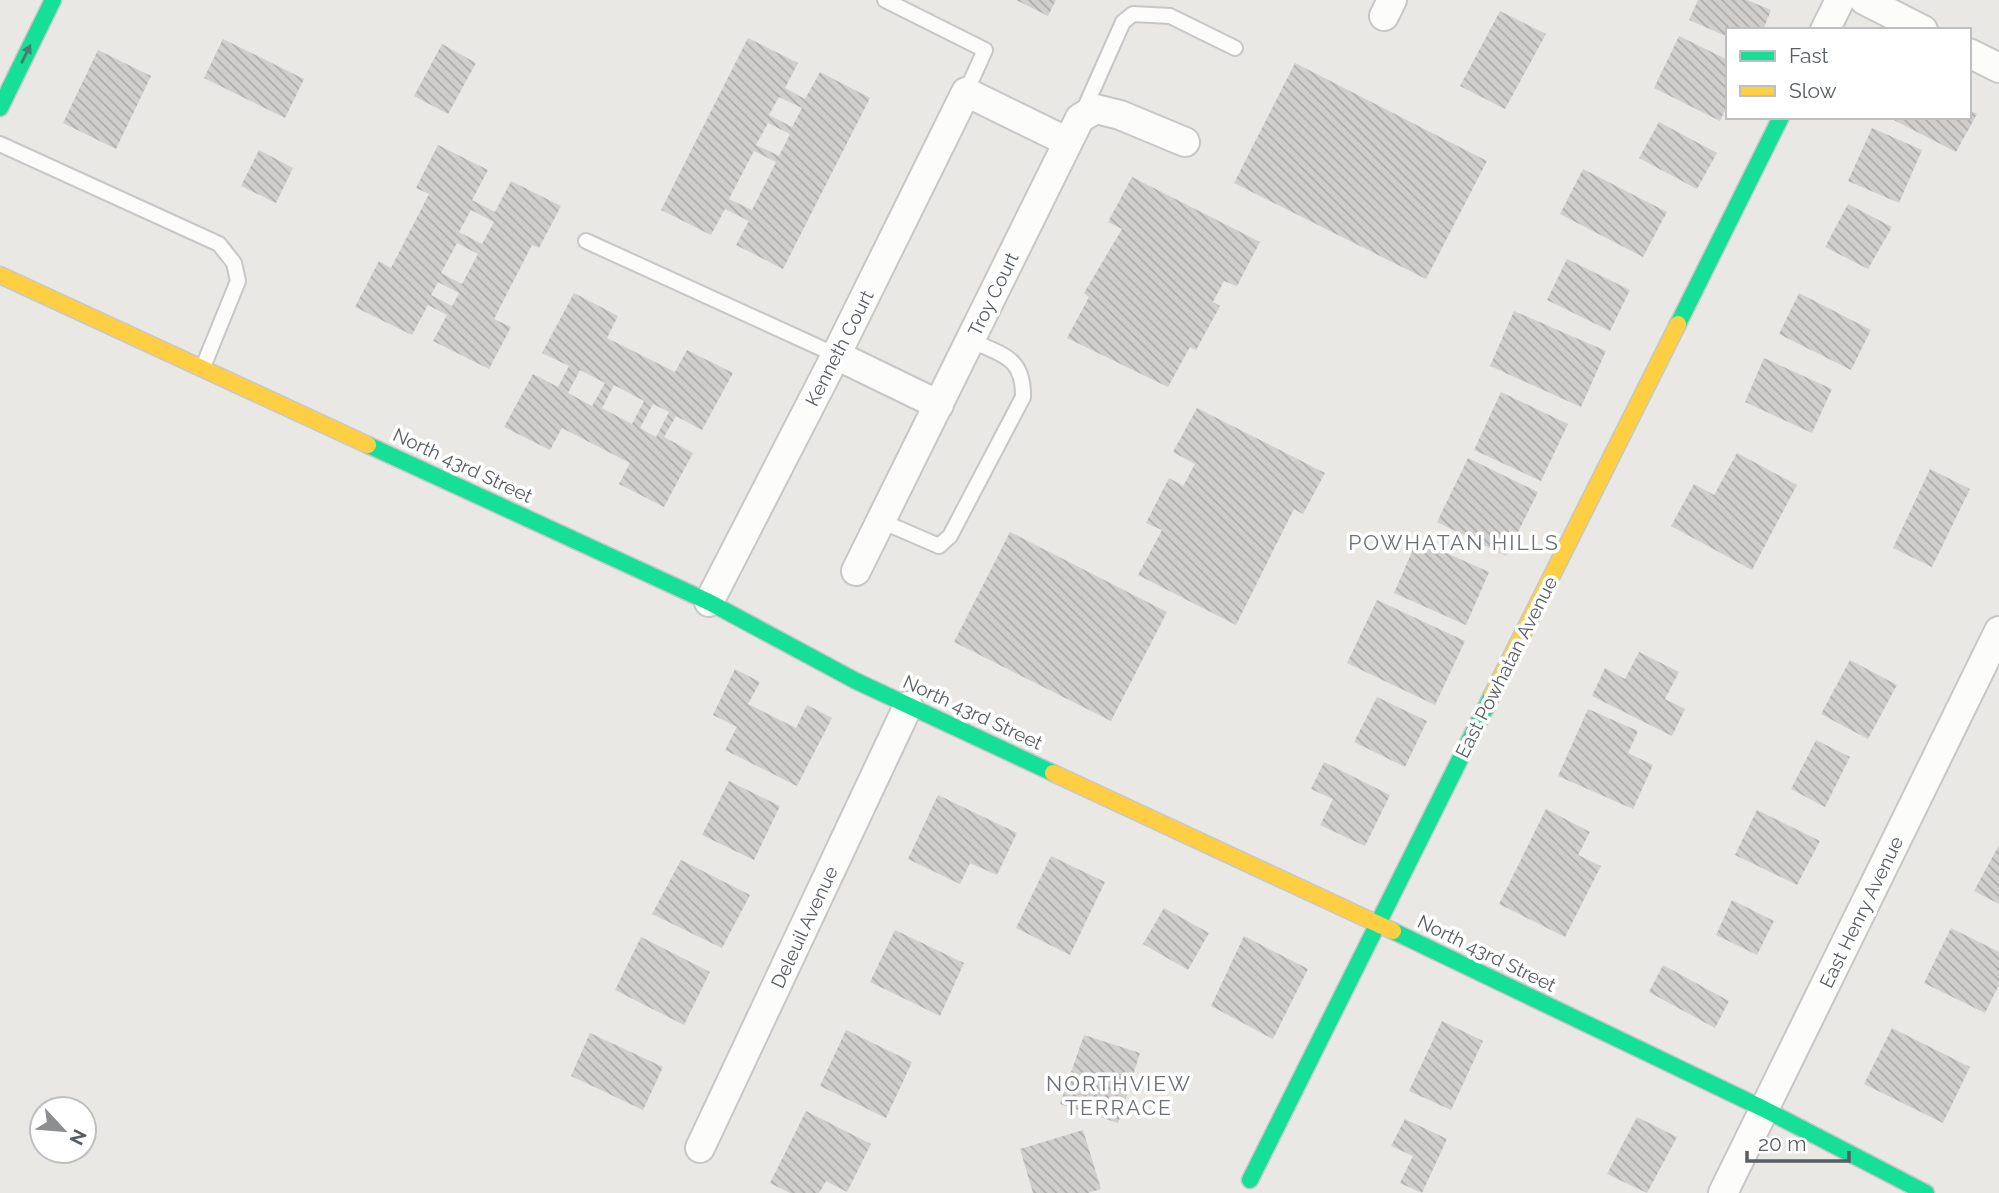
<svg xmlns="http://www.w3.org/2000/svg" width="1999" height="1193" viewBox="0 0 1999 1193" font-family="Raleway,sans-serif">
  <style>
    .building { fill: url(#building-back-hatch); fill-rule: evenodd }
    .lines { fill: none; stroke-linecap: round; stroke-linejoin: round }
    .lane-casing { stroke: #c6c7c6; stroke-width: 18 }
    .street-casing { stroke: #c6c7c6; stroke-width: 32 }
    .fast-casing { stroke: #c7c7c7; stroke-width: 19 }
    .slow-casing { stroke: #c7c7c7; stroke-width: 19 }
    .lane { stroke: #fcfcfb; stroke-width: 14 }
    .street { stroke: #fcfcfb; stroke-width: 28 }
    .fast { stroke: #16e098; stroke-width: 16 }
    .slow { stroke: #ffcf43; stroke-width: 16 }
    .oneway { fill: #487e70 }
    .labels { text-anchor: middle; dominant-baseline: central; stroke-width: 7; stroke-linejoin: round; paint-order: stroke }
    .street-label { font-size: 19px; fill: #595e63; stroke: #fff }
    .neighbourhood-label { font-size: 21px; letter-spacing: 2px; fill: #6a7075; stroke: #fff }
  </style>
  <defs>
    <pattern id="building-back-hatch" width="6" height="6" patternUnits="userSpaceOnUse" patternTransform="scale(1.75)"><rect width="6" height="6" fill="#d0cfcd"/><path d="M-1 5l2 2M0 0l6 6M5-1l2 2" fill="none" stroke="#acabaa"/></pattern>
  </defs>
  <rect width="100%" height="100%" fill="#eae8e4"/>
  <!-- building -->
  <path class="building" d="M 1016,0 L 1056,0 L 1048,16 Z
    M 1698,0 L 1747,0 L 1771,10 L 1763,30 L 1728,30 L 1728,37 L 1689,20 Z
    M 1500,11 L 1546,34 L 1505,109 L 1460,86 Z
    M 1679,36 L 1728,60 L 1728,104 L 1720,121 L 1654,88 Z
    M 748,38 L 798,63 L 785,88 L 805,99 L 820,72 L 870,98 L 783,269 L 736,245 L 749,221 L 725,209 L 711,235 L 661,210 ZM 779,97 L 802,108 L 792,127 L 769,115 ZM 768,123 L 790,134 L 779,156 L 756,145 ZM 754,151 L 776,162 L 752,210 L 729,199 Z
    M 223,39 L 304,79 L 285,118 L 204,78 Z
    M 442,44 L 476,63 L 448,114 L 414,96 Z
    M 98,50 L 151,76 L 116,149 L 63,123 Z
    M 1295,63 L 1487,161 L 1426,279 L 1234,183 Z
    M 1969,110 L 1977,114 L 1956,152 L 1888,117 L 1969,117 Z
    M 1659,122 L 1717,153 L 1697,189 L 1639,158 Z
    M 1872,128 L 1922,150 L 1899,203 L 1848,181 Z
    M 438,145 L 488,170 L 472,200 L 495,212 L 511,181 L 561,206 L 539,248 L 532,245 L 494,319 L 511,327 L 489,369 L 433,341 L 447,315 L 428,305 L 412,335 L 355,307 L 379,261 L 391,268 L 429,194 L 416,188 ZM 471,210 L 494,222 L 482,244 L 459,232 ZM 457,243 L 478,254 L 462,284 L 441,273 ZM 438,282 L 459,293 L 452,306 L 431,295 Z
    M 259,150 L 293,168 L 276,203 L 241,186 Z
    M 1583,169 L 1667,212 L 1643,257 L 1560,214 Z
    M 1132,177 L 1260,242 L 1237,286 L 1224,281 L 1213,302 L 1220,306 L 1196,350 L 1190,347 L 1168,387 L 1067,338 L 1089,297 L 1084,293 L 1122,229 L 1108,222 Z
    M 1848,204 L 1892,227 L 1868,269 L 1825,247 Z
    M 1567,259 L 1630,290 L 1610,331 L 1547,300 Z
    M 574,293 L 618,316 L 607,338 L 675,372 L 687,350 L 733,373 L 702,430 L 676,416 L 664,437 L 693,453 L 664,507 L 619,484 L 630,463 L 562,428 L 550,450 L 504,427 L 533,374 L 558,387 L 569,366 L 542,353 ZM 580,370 L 605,383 L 592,406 L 568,393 ZM 614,385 L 644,401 L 632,424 L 602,408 ZM 653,404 L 669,412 L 656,437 L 640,428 Z
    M 1799,293 L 1871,330 L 1851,370 L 1779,334 Z
    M 1514,311 L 1606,351 L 1581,407 L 1490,366 Z
    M 1764,358 L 1832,389 L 1812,433 L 1745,402 Z
    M 1501,392 L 1568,424 L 1541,481 L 1474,450 Z
    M 1197,408 L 1325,473 L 1303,514 L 1294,509 L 1236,625 L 1138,575 L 1162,530 L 1146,523 L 1169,478 L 1183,486 L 1195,464 L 1173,452 Z
    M 1737,453 L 1797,485 L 1752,570 L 1671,526 L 1694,484 L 1714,495 Z
    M 1468,458 L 1538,492 L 1506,556 L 1437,522 Z
    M 1930,469 L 1970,489 L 1932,567 L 1893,548 Z
    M 1010,532 L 1167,612 L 1111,721 L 954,642 Z
    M 1417,540 L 1489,572 L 1466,625 L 1394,593 Z
    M 1377,600 L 1465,641 L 1435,705 L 1347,663 Z
    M 1639,652 L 1679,672 L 1665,699 L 1685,709 L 1672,736 L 1592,696 L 1605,668 L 1625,679 Z
    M 1850,660 L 1897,685 L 1868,739 L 1821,714 Z
    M 735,669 L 760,682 L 748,704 L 796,728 L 807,705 L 832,718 L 797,786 L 725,750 L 737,727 L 713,715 Z
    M 1377,697 L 1427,721 L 1405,767 L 1354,742 Z
    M 1588,709 L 1638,731 L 1628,753 L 1653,765 L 1633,809 L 1558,776 Z
    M 1816,740 L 1850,757 L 1825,807 L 1791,789 Z
    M 1324,762 L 1390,795 L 1365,846 L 1320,825 L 1333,799 L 1311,789 Z
    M 729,781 L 780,806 L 754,860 L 702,835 Z
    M 938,795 L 1017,833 L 997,875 L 970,863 L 960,884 L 908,859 Z
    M 1546,809 L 1590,832 L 1578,855 L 1601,866 L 1565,937 L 1499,904 Z
    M 1757,810 L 1820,841 L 1797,885 L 1735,855 Z
    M 1999,845 L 1999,904 L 1974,891 Z
    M 1051,856 L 1105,882 L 1070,955 L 1016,928 Z
    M 681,860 L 750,895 L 722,948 L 652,914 Z
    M 1732,900 L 1774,921 L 1757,955 L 1716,935 Z
    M 1164,908 L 1209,933 L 1188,970 L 1143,944 Z
    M 1951,928 L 1999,952 L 1999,985 L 1985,1013 L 1924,983 Z
    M 895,930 L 964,963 L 940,1016 L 870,982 Z
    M 1244,936 L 1308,969 L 1273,1039 L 1211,1006 Z
    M 641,937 L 710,972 L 684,1025 L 615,990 Z
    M 1663,965 L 1729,1001 L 1715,1028 L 1649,992 Z
    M 1442,1021 L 1483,1041 L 1451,1110 L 1409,1091 Z
    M 1892,1028 L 1970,1067 L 1943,1123 L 1864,1084 Z
    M 846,1030 L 912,1062 L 886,1118 L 820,1086 Z
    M 590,1033 L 663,1067 L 643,1110 L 571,1076 Z
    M 1084,1035 L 1140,1053 L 1118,1123 L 1060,1104 Z
    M 806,1111 L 871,1144 L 847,1192 L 826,1181 L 819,1193 L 790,1193 L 770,1183 Z
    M 1637,1117 L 1677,1137 L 1647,1193 L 1607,1174 Z
    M 1405,1119 L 1447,1139 L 1422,1193 L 1400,1183 L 1413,1156 L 1391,1146 Z
    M 1083,1130 L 1101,1189 L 1088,1193 L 1033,1193 L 1020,1149 Z"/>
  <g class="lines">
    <!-- lane casing -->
    <g class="lane-casing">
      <path id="lane" d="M 885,0 L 985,50 L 966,92
        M 1082,114 L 1123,22 L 1133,14 L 1170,16 L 1235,48
        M 0,144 L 219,244 L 234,263 L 238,281 L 203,367
        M 586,241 L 836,355
        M 881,521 L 939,546 L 950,536 L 1023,397 C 1024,357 1002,355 970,340"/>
    </g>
    <!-- street casing -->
    <g class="street-casing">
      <path id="street" d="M 1864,0 L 1923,30
        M 1384,16 L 1392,0
        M 1825,30 L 1840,0
        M 1969,53 L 1999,68
        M 836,355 L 939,405
        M 856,571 L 1080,118 L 1096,109 L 1120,115 L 1185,142
        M 709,602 L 836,355 L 966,92 L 1068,142
        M 700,1148 L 908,706
        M 1723,1193 L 1999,631"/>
    </g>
    <!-- fast casing -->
    <g class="fast-casing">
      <path id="fast" d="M 0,108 L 53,0
        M 1678,324 L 1781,117
        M 368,445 L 709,602 L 856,681 L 1053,773
        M 1393,931 L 1764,1109 L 1926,1193
        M 1250,1180 L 1492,695"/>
    </g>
    <!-- slow casing -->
    <g class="slow-casing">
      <path id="slow" d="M 0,275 L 368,445
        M 1492,695 L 1678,324
        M 1053,773 L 1393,931"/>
    </g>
    <!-- lane -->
    <use href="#lane" class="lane"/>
    <!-- street -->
    <use href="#street" class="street"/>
    <!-- fast -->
    <use href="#fast" class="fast"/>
    <!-- slow -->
    <use href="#slow" class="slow"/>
  </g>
  <!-- one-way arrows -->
  <defs><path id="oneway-solid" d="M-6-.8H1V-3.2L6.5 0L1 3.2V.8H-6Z" transform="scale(1.75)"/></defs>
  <use class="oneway" href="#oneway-solid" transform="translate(26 54) rotate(-64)"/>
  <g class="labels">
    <!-- street labels -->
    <g class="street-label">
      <text transform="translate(993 294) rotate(-64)">Troy Court</text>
      <text transform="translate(839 348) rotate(-63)">Kenneth Court</text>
      <text transform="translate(463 465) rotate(25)">North 43rd Street</text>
      <text transform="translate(1506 667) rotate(-63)">East Powhatan Avenue</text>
      <text transform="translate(973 712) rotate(25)">North 43rd Street</text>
      <text transform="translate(1861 912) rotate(-64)">East Henry Avenue</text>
      <text transform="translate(804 927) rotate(-65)">Deleuil Avenue</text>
      <text transform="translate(1487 953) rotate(26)">North 43rd Street</text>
    </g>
    <!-- neighbourhood labels -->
    <g class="neighbourhood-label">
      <text x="1454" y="542">POWHATAN HILLS</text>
      <text x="1119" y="1083">NORTHVIEW<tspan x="1119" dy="24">TERRACE</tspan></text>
    </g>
  </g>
  <!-- legend -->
  <rect x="1726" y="28" width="245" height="91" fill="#ffffff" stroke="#bdbfc1" stroke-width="2"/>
  <rect x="1740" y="51" width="35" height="10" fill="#16e098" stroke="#bdbfc1" stroke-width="2"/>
  <text x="1789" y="63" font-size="21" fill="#595e63">Fast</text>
  <rect x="1740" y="86" width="35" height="10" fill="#ffcf43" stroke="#bdbfc1" stroke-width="2"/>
  <text x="1789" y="98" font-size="21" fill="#595e63">Slow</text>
  <!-- north arrow -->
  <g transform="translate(63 1130) rotate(116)"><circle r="33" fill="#ffffff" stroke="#bdbfc1" stroke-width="2"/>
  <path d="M0-5L12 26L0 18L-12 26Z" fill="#8c8e90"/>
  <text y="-10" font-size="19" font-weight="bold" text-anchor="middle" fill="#595e63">N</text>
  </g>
  <!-- scale -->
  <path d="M1747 1151v10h102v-10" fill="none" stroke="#595e63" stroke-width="3.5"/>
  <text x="1758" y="1151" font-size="21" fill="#595e63" stroke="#ffffff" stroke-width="5" paint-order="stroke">20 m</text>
</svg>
